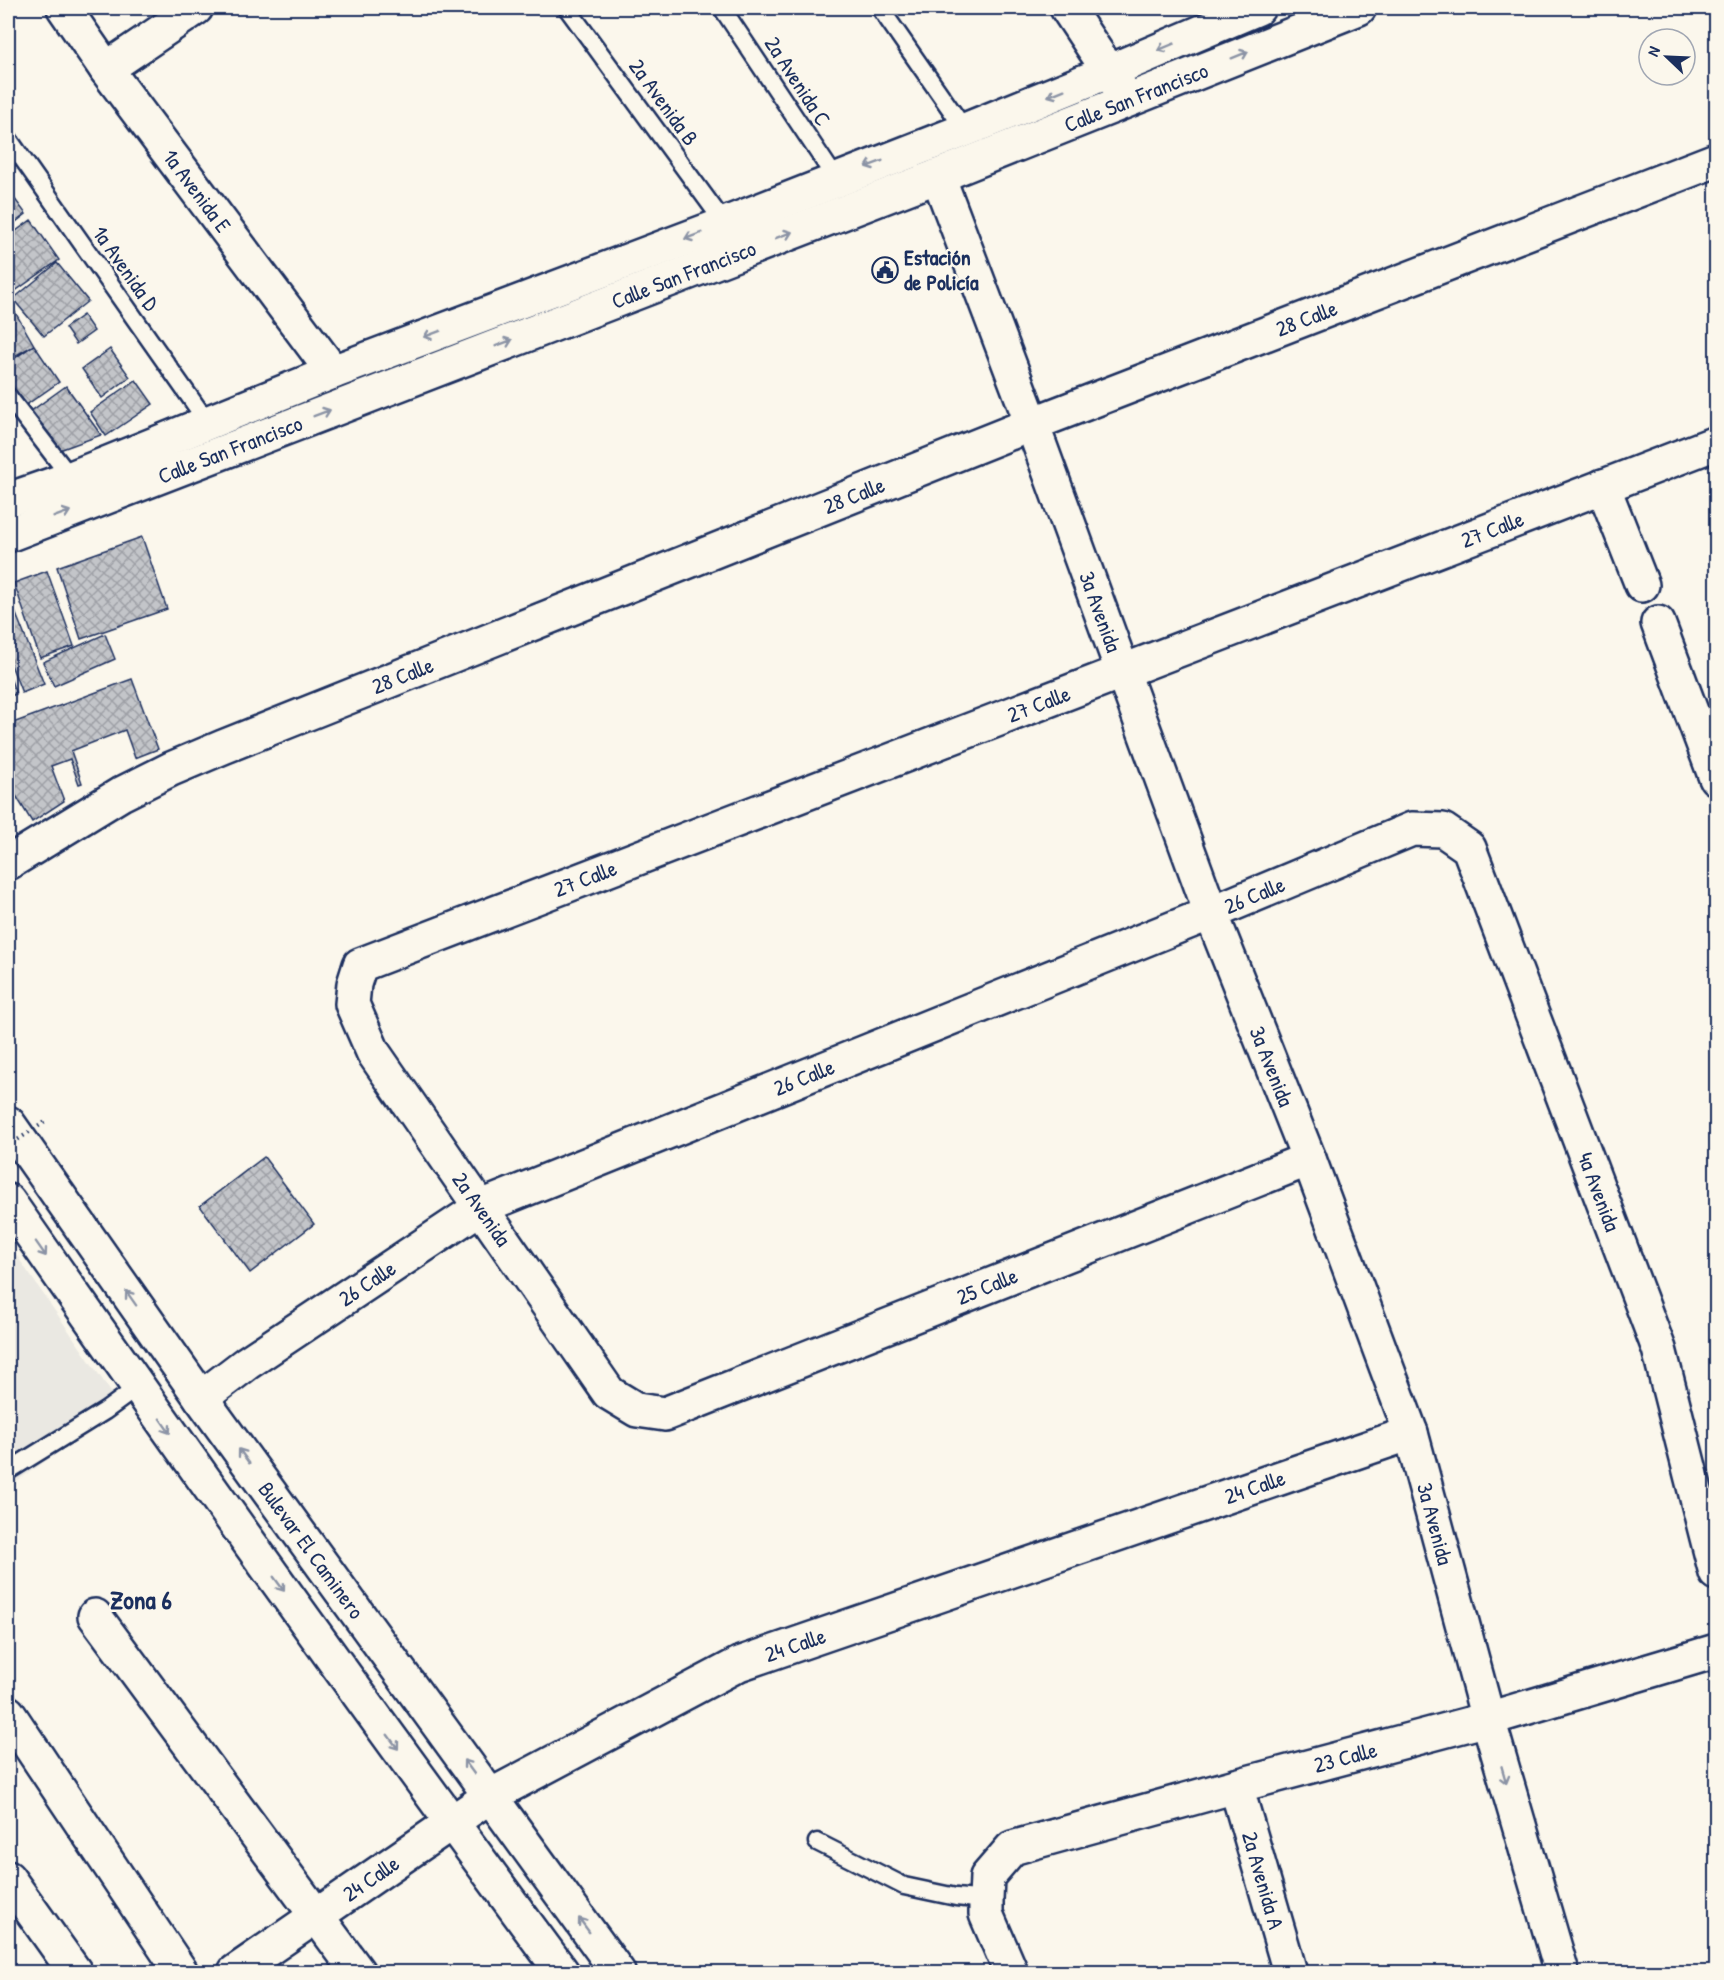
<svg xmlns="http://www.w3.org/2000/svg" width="1724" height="1980" viewBox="0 0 1724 1980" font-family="'Patrick Hand',sans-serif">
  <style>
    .built { fill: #eae8e2 }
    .building { fill: url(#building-cross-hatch); stroke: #1b2f5e; stroke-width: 1.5 }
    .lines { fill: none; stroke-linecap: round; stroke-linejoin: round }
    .service-casing { stroke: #1b2f5e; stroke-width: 21 }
    .minor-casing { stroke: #1b2f5e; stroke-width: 38 }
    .tertiary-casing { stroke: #1b2f5e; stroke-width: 38 }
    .secondary-casing { stroke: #1b2f5e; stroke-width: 38 }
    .service { stroke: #fbf7ec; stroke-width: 16 }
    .minor { stroke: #fbf7ec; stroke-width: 33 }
    .tertiary { stroke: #fbf7ec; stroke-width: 33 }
    .secondary { stroke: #fbf7ec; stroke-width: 33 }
    .path-bridge { stroke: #1b2f5e; stroke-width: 4; stroke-dasharray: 1.5 4.5; stroke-linecap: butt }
    .oneway { stroke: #8b93a5 }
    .labels { text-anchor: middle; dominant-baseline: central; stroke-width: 5; stroke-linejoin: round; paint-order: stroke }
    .street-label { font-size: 22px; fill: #1b2f5e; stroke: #fbf7ec }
    .poi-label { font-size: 22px; font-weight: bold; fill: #1b2f5e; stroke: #fbf7ec; text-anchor: start }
    .quarter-label { font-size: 26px; font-weight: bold; fill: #1b2f5e; stroke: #fbf7ec }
  </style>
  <defs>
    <pattern id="building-cross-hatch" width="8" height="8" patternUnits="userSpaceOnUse" patternTransform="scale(1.5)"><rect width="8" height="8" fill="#c3c5c9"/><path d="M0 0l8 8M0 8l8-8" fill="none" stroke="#9ea0a6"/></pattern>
  </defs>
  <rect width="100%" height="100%" fill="#fbf7ec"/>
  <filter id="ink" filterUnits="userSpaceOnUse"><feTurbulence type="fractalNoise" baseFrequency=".0167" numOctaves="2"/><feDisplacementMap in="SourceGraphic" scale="12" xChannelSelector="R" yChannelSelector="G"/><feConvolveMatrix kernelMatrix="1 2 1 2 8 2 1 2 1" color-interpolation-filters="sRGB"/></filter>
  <g filter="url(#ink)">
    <!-- built -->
    <path class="built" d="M 8,1243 L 122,1408 L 8,1487 Z"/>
    <!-- building -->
    <path class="building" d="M 8,190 L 26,214 L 8,228 Z
      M 31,220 L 59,260 L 8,296 L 8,237 Z
      M 57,263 L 88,301 L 44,336 L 13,299 Z
      M 11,305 L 34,345 L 8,360 L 8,307 Z
      M 83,315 L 94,331 L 76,344 L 65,328 Z
      M 34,345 L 59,382 L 19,410 L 8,393 L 8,363 Z
      M 110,349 L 130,377 L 102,398 L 82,369 Z
      M 136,380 L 153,404 L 106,436 L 90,412 Z
      M 66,386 L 101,435 L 54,452 L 27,414 Z
      M 142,537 L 167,609 L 81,639 L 57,567 Z
      M 47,571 L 74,646 L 40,658 L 14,583 Z
      M 8,594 L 44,684 L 22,693 L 8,657 Z
      M 105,634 L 115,659 L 54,686 L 43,662 Z
      M 8,672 L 16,694 L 8,697 Z
      M 132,679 L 158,749 L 135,758 L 125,730 L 71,751 L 82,783 L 79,784 L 70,759 L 51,766 L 64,801 L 32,822 L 10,786 L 8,786 L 8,706 L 13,723 Z
      M 8,800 L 14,826 L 8,831 Z
      M 264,1157 L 314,1224 L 250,1273 L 200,1206 Z"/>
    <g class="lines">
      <!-- service casing -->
      <g class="service-casing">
        <path id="service" d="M 567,8 L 725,224
          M 722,8 L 836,179
          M 880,8 L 965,130
          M 8,138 L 208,423
          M 8,396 L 71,478
          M 8,1471 L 105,1411 L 138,1387
          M 817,1842 L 904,1886 L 956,1897 L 986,1900"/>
      </g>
      <!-- minor casing -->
      <g class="minor-casing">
        <g id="minor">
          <path id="s1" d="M 64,8 L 106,69 L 333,372"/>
          <path d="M 106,69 L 196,8"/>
          <path id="s2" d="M 938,176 L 1032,424 L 1211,913 L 1309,1159 L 1411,1433 L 1488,1719 L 1562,1972"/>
          <path d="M 1603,486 L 1642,585"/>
          <path d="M 1658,623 L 1716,778"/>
          <path id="s3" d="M 8,863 L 121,794 L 171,769 L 223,747 L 1032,424 L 1716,160"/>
          <path id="s4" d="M 1309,1159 L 665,1414 L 637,1410 L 609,1393 L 373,1052 L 352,1004 L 354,984 L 360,965 L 1716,443"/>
          <path id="s5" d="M 201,1398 L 247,1363 L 481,1207 L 1211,913 L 1412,829 L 1443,830 L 1469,848 L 1659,1349 L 1716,1573"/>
          <path d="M 95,1616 L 358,1972"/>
          <path d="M 8,1713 L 181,1972"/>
          <path id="s6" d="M 1236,1786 L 1290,1972"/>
          <path d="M 8,1878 L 75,1972"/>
          <path id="s7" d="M 235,1972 L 490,1796 L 739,1664 L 1411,1433"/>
          <path id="s8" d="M 1011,1972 L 986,1914 L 986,1900 L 987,1877 L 1012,1848 L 1236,1786 L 1488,1719 L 1716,1651"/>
        </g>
      </g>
      <!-- tertiary casing -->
      <g class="tertiary-casing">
        <g id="tertiary">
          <path d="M 1067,8 L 1120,88"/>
          <path d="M 8,500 L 71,478 L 333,372 L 725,224 L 965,130 L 1110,71 L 1258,8"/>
          <path id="s9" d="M 8,535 L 938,176 L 1359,8"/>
        </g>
      </g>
      <!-- secondary casing -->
      <g class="secondary-casing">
        <g id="secondary">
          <path id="s10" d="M 8,1123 L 201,1398 L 618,1972"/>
          <path d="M 8,1201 C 189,1461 374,1718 562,1972"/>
        </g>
      </g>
      <!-- service -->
      <use href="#service" class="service"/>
      <!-- minor -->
      <use href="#minor" class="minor"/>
      <!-- tertiary -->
      <use href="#tertiary" class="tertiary"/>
      <!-- secondary -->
      <use href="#secondary" class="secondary"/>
      <!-- path-bridge -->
      <path class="path-bridge" d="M 8,1146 L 45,1122"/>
    </g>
    <!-- one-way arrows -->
    <defs><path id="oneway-shaft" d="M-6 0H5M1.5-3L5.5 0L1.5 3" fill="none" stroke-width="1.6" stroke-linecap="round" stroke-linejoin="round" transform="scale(1.5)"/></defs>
    <g class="oneway">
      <use href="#oneway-shaft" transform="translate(1166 47) rotate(157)"/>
      <use href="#oneway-shaft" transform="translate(1240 55) rotate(-22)"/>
      <use href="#oneway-shaft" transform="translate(1056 93) rotate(158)"/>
      <use href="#oneway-shaft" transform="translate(874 164) rotate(159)"/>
      <use href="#oneway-shaft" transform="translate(784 235) rotate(-21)"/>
      <use href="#oneway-shaft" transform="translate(693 236) rotate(159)"/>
      <use href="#oneway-shaft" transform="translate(432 334) rotate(159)"/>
      <use href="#oneway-shaft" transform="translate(504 343) rotate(-21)"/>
      <use href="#oneway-shaft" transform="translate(322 413) rotate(-21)"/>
      <use href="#oneway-shaft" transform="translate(62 514) rotate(-21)"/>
      <use href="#oneway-shaft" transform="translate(41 1249) rotate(55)"/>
      <use href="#oneway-shaft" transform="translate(131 1298) rotate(-125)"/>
      <use href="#oneway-shaft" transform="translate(165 1426) rotate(55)"/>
      <use href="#oneway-shaft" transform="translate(244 1456) rotate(-126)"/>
      <use href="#oneway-shaft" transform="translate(279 1584) rotate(54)"/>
      <use href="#oneway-shaft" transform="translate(393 1742) rotate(54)"/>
      <use href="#oneway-shaft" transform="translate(469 1767) rotate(-126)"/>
      <use href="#oneway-shaft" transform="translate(1504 1775) rotate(74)"/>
      <use href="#oneway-shaft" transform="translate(584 1925) rotate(-126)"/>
    </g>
  </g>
  <!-- icons -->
  <defs>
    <g id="civic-ring" transform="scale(1.35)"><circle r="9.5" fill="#fbf7ec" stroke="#1b2f5e" stroke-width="1.5"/><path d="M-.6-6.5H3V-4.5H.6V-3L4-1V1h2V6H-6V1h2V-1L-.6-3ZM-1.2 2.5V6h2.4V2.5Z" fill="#1b2f5e"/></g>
  </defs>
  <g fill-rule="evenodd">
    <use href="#civic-ring" x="885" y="270"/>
  </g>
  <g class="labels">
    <!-- street labels -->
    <g class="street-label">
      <text transform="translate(798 81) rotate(57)">2a Avenida C</text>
      <text stroke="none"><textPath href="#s9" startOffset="1210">Calle San Francisco</textPath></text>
      <text transform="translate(664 102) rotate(54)">2a Avenida B</text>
      <text stroke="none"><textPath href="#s1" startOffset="226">1a Avenida E</textPath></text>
      <text transform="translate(126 268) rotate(55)">1a Avenida D</text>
      <text stroke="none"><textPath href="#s9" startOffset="724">Calle San Francisco</textPath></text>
      <text stroke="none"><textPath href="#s3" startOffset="1410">28 Calle</textPath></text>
      <text stroke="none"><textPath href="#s9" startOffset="238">Calle San Francisco</textPath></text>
      <text stroke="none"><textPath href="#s3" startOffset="924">28 Calle</textPath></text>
      <text stroke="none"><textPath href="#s4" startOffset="2474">27 Calle</textPath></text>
      <text stroke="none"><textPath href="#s2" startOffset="465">3a Avenida</textPath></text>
      <text stroke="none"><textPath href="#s3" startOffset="438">28 Calle</textPath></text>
      <text stroke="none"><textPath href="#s4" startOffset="1988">27 Calle</textPath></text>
      <text stroke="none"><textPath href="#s4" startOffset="1502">27 Calle</textPath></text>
      <text stroke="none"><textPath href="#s5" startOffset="1173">26 Calle</textPath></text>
      <text stroke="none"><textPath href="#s2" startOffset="951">3a Avenida</textPath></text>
      <text stroke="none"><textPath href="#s5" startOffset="687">26 Calle</textPath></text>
      <text stroke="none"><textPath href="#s5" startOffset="1774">4a Avenida</textPath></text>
      <text transform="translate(482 1209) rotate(55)">2a Avenida</text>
      <text stroke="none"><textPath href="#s5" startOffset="202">26 Calle</textPath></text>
      <text transform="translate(987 1286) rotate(-22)">25 Calle</text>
      <text stroke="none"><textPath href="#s7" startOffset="1137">24 Calle</textPath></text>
      <text stroke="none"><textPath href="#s2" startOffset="1437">3a Avenida</textPath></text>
      <text stroke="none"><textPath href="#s10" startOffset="524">Bulevar El Caminero</textPath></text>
      <text stroke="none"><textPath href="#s7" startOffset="651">24 Calle</textPath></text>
      <text stroke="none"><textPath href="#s8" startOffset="484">23 Calle</textPath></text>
      <text stroke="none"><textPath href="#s7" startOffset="165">24 Calle</textPath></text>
      <text stroke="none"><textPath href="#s6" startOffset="98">2a Avenida A</textPath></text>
    </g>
    <!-- poi labels -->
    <g class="poi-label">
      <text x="904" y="257">Estación<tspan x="904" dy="25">de Policía</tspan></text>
    </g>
    <!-- quarter labels -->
    <g class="quarter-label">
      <text x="141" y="1599">Zona 6</text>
    </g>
  </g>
  <!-- margin -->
  <rect width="1724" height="1980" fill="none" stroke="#fbf7ec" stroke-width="30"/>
  <rect x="15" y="15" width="1694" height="1950" fill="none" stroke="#1b2f5e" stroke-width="2" filter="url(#ink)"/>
  <!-- north arrow -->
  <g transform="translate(1667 57) rotate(293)"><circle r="28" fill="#fbf7ec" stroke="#a1a7b3" stroke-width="1.5"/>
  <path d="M0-4.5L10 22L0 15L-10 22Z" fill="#1b2f5e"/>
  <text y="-9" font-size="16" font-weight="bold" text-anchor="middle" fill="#1b2f5e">N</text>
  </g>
</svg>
